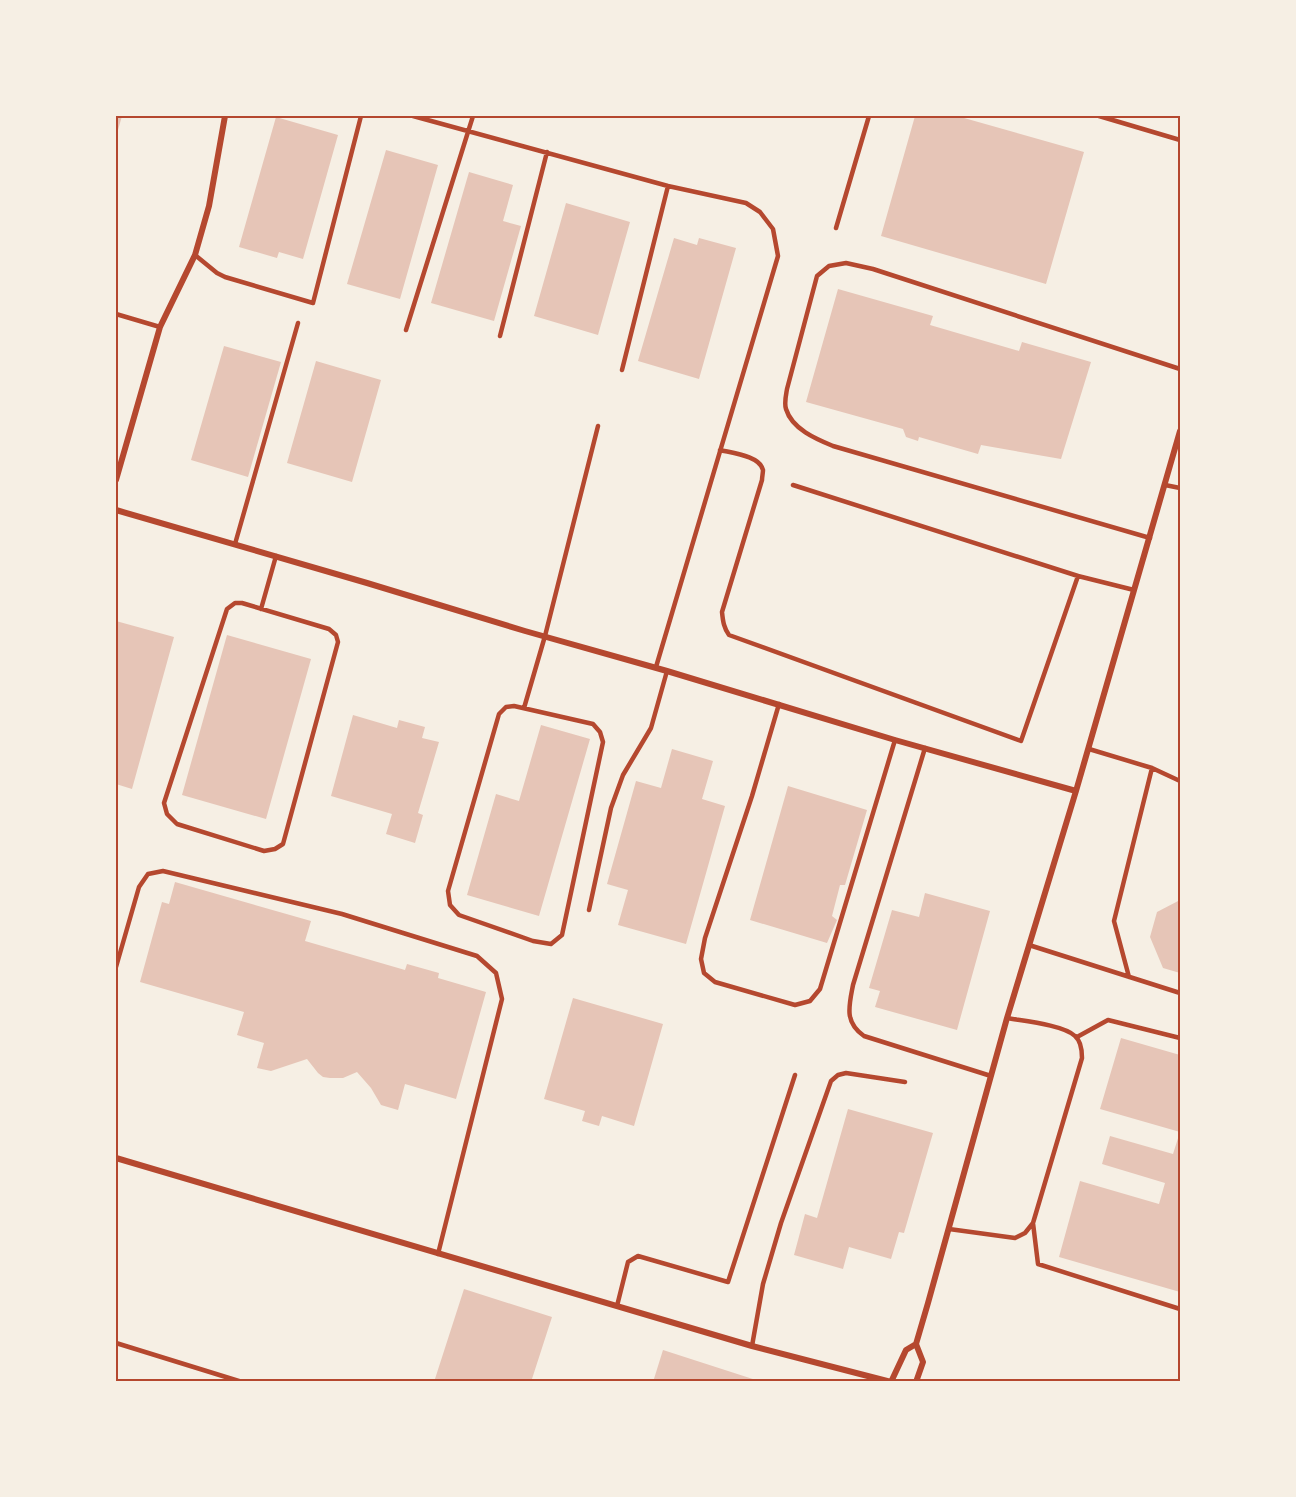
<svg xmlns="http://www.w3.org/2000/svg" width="1296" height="1497" viewBox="0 0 1296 1497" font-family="'Crimson Pro',serif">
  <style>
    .building { fill: #e6c5b7 }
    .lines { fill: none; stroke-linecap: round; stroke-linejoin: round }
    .service { stroke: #b5482f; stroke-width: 4.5 }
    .minor { stroke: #b5482f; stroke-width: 6 }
    .neatline { fill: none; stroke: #b5482f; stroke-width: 2 }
  </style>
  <rect width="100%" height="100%" fill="#f6efe4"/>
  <!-- building -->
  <path class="building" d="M 116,116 L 122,116 L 118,130 L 116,129 Z
    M 915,116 L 957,116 L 1084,152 L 1046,284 L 881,236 Z
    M 276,117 L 338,135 L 303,259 L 279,252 L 277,258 L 239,247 Z
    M 386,150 L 438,165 L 400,299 L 347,284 Z
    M 469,172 L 513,185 L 503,221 L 521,226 L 494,321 L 431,303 Z
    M 566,203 L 630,222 L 598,335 L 534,316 Z
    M 674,238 L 697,245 L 699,238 L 736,248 L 699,379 L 638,361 Z
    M 838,289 L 933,316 L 930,325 L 1019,351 L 1022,342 L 1091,362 L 1061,459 L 981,445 L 978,454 L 919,437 L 918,441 L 906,437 L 903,429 L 806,402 Z
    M 224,346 L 281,362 L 248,477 L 191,460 Z
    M 316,361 L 381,380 L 352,482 L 287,463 Z
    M 116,621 L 174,637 L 132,789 L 116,784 Z
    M 227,635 L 311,659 L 266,819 L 182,795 Z
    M 353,715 L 397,728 L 399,720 L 425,727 L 422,738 L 439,742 L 418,813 L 423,815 L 415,843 L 386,834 L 392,814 L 331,796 Z
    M 541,725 L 590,739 L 539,916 L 467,895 L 496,794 L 519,801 Z
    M 672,749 L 713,761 L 702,799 L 725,806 L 686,944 L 618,925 L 628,890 L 607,884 L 636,781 L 661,788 Z
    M 788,786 L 867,810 L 845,885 L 840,885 L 832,916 L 837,920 L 827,943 L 750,920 Z
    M 175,882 L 311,921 L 305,941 L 405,970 L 407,964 L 439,973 L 438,978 L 486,992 L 456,1099 L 405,1084 L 398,1110 L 381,1105 L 371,1088 L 357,1072 L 343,1078 L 330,1078 L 323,1077 L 318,1073 L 307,1059 L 271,1071 L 257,1068 L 264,1043 L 237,1035 L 244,1012 L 140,982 L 162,902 L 169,904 Z
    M 925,893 L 990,911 L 957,1030 L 875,1007 L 880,991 L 869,988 L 892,910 L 919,917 Z
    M 1180,900 L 1180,973 L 1163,968 L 1150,937 L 1157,912 Z
    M 573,998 L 663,1024 L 634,1126 L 602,1116 L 599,1126 L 582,1121 L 585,1111 L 544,1099 Z
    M 1121,1038 L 1180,1055 L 1180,1132 L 1100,1109 Z
    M 848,1109 L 933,1133 L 904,1233 L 899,1232 L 891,1259 L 849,1247 L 843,1269 L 794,1255 L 805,1214 L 817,1218 Z
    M 1180,1132 L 1180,1292 L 1059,1257 L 1080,1181 L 1159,1204 L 1165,1183 L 1102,1164 L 1110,1136 L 1173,1154 Z
    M 464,1289 L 552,1317 L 531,1382 L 434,1382 Z
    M 663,1350 L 759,1381 L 759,1382 L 653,1382 Z"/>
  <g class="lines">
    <!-- service -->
    <path class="service" d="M 413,116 L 668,186 L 746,203 L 760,212 L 773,229 L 778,256 L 656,667
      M 1099,116 L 1180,140
      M 836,228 L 869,116
      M 195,255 L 217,273 L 225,277 L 313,303 L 361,116
      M 116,314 L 160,327
      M 406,330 L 473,116
      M 500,336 L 547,152
      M 622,370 L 668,186
      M 720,450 C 732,453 760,456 763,470 C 763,473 762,477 762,480 L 722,612 C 723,622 724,628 729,635 L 1021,741 L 1078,576
      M 793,485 L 1078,576 L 1134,590
      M 1165,485 L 1180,488
      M 1150,538 L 833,446 C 816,439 792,429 786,409 C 784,403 786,395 787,389 L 817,276 L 829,266 L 846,263 L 873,269 L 1180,369
      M 235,544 L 298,323
      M 235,603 L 242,603 L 329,629 L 336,635 L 338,642 L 283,844 L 275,849 L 264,851 L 177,824 L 167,814 L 164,803 L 227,609 Z
      M 261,609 L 276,556
      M 779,704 L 752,796 L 705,938 L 701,959 L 704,973 L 715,982 L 795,1005 L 810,1001 L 820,989 L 895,740
      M 514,706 L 593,724 L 600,732 L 603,742 L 562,935 L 551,944 L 533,941 L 459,915 L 450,905 L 448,891 L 499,714 L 506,707 Z
      M 524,708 L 545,636 L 598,426
      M 925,748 L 853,985 C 849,1006 844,1022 864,1036 L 991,1076
      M 1089,749 L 1152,768 L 1114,921 L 1129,977
      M 1152,768 L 1180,781
      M 589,910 L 611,808 L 623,775 L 651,728 L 667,671
      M 1029,945 L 1180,993
      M 116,967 L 139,887 L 148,874 L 163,871 L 342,914 L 477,956 L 496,973 L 502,999 L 438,1254
      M 1077,1037 L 1108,1020 L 1180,1038
      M 1033,1223 L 1038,1264 L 1180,1309
      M 949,1229 L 1015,1238 L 1025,1233 L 1033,1223 L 1082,1058 C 1082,1050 1081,1041 1075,1036 C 1064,1025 1024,1021 1007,1018
      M 617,1306 L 628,1262 L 638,1256 L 728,1282 L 795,1075
      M 116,1343 L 242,1382
      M 752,1346 L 763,1284 L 781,1223 L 831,1081 L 838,1075 L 846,1073 L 905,1082"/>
    <!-- minor -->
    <path class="minor" d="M 116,480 L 160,327 L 195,255 L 209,206 L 225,116
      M 116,510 L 367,583 L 525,631 L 667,671 L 895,740 L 1076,791
      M 116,1158 L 752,1346 L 891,1382
      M 891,1382 L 906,1350 L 916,1344
      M 916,1382 L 923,1362 L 916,1344 L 928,1303 L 1007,1018 L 1076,791 L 1180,431"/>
  </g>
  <!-- border -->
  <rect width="1296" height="1497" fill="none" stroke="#f6efe4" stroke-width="234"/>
  <rect x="117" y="117" width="1062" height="1263" class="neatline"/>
</svg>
